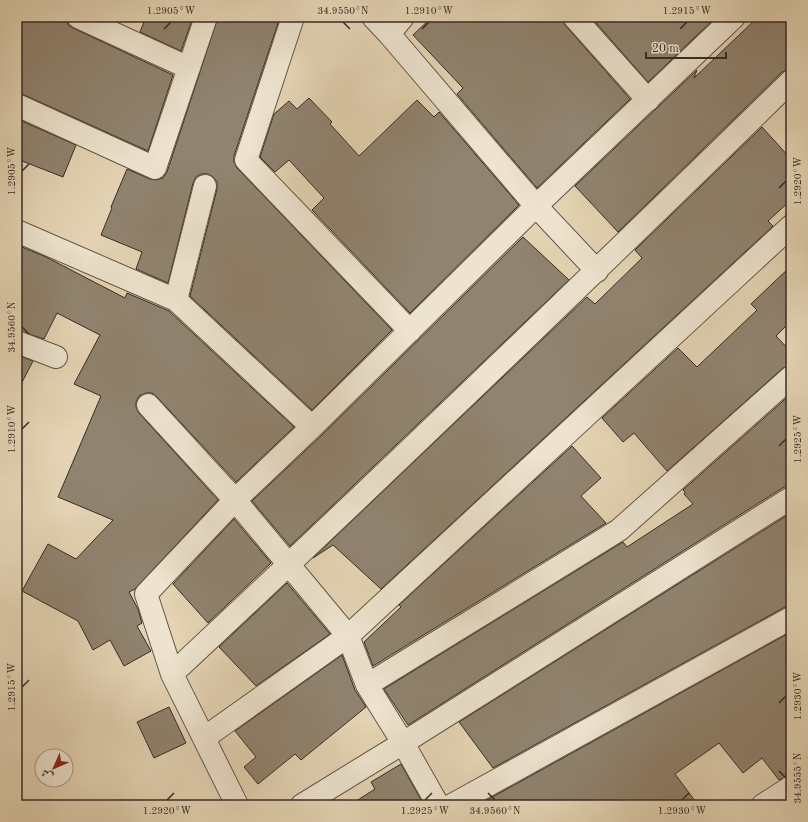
<svg xmlns="http://www.w3.org/2000/svg" width="808" height="822" viewBox="0 0 808 822" font-family="'Old Standard TT',Amiri,serif">
  <style>
    .building { fill: #90836f; stroke: #362c24 }
    .lines { fill: none; stroke-linecap: round; stroke-linejoin: round }
    .minor-casing { stroke: #625648; stroke-width: 24 }
    .minor { stroke: #ede3ce; stroke-width: 22 }
    .ticks { fill: none; stroke: #362c24; stroke-width: 1.5 }
    .neatline { fill: none; stroke: #362c24; stroke-width: 1.5 }
    .ticks-label { font-size: 10px; text-anchor: middle; fill: #362c24 }
  </style>
  <rect width="100%" height="100%" fill="#e4d4b4"/>
  <filter id="stains"><feTurbulence type="fractalNoise" baseFrequency=".005" numOctaves="4"/><feColorMatrix values="0 0 0 0 .2 0 0 0 0 .09 0 0 0 0 .02 0 0 0 .5 -.17"/></filter>
  <radialGradient id="worn" r=".72"><stop offset=".6" stop-color="#630" stop-opacity="0"/><stop offset="1" stop-color="#630" stop-opacity=".3"/></radialGradient>
  <!-- building -->
  <path class="building" d="M 17,17 L 62,17 L 66,19 L 68,25 L 73,28 L 173,75 L 148,151 L 22,94 L 17,93 Z
    M 146,17 L 193,17 L 181,51 L 140,32 Z
    M 218,17 L 280,17 L 234,156 L 234,162 L 237,168 L 392,330 L 312,410 L 190,296 L 217,189 L 217,182 L 213,177 L 208,174 L 201,174 L 196,177 L 193,183 L 168,283 L 136,269 L 142,252 L 101,235 L 112,208 L 111,207 L 127,169 L 150,179 L 156,180 L 163,178 L 167,172 Z
    M 432,17 L 562,17 L 565,25 L 630,99 L 537,188 L 457,94 L 463,88 L 413,35 Z
    M 591,17 L 716,17 L 648,82 Z
    M 758,17 L 791,17 L 791,69 L 788,69 L 782,72 L 618,232 L 575,186 L 697,70 L 694,78 Z
    M 309,98 L 332,122 L 330,124 L 359,156 L 417,100 L 434,117 L 439,112 L 519,205 L 410,313 L 312,210 L 324,198 L 289,160 L 275,172 L 260,157 L 274,114 L 289,101 L 297,109 Z
    M 17,119 L 76,145 L 63,177 L 17,159 Z
    M 762,127 L 791,159 L 791,200 L 768,221 L 773,226 L 381,589 L 333,545 L 313,558 L 587,297 L 595,304 L 642,258 L 635,250 Z
    M 523,237 L 569,280 L 290,546 L 252,501 L 321,436 Z
    M 17,245 L 46,257 L 125,298 L 127,293 L 169,311 L 294,427 L 236,482 L 157,397 L 152,393 L 146,393 L 139,396 L 136,402 L 136,407 L 139,413 L 218,500 L 135,589 L 129,592 L 138,609 L 142,623 L 137,626 L 151,651 L 124,666 L 110,640 L 93,650 L 78,621 L 22,591 L 48,544 L 76,559 L 113,520 L 58,497 L 101,396 L 74,384 L 100,335 L 57,313 L 44,339 L 17,330 Z
    M 791,266 L 791,321 L 776,336 L 791,352 L 791,365 L 783,368 L 667,471 L 634,433 L 623,442 L 602,418 L 678,348 L 697,367 L 757,310 L 751,304 Z
    M 17,355 L 33,361 L 17,392 Z
    M 791,394 L 791,486 L 784,487 L 408,725 L 384,689 L 623,542 L 627,547 L 693,504 L 684,494 L 685,492 L 683,490 Z
    M 572,446 L 601,478 L 581,496 L 606,523 L 373,666 L 364,642 L 401,607 L 399,605 Z
    M 791,513 L 791,606 L 785,607 L 493,768 L 459,722 Z
    M 234,519 L 271,563 L 208,623 L 173,584 Z
    M 287,583 L 330,634 L 256,686 L 219,647 Z
    M 791,632 L 791,775 L 779,780 L 762,758 L 743,773 L 719,743 L 675,774 L 698,805 L 478,805 Z
    M 342,655 L 355,690 L 366,707 L 301,760 L 295,754 L 258,784 L 244,767 L 256,757 L 235,731 Z
    M 169,707 L 186,743 L 154,758 L 137,722 Z
    M 401,764 L 424,805 L 350,805 L 375,789 L 371,782 Z"/>
  <g class="lines">
    <!-- minor casing -->
    <g class="minor-casing">
      <path id="minor" d="M 78,17 L 189,68
        M 293,17 L 246,160 L 410,331
        M 373,17 L 389,34 L 536,206 L 597,271
        M 574,17 L 648,100
        M 389,34 L 403,17
        M 17,105 L 155,168 L 206,17
        M 17,231 L 176,300 L 312,427
        M 176,300 L 205,186
        M 17,342 L 56,357
        M 148,405 L 235,500 L 348,636 L 367,685 L 403,743 L 438,805
        M 172,674 C 381,479 587,280 791,81
        M 367,685 L 619,530 L 791,377
        M 204,738 L 348,636 L 791,226
        M 237,805 L 172,674 L 146,594 L 235,500 L 312,427 L 536,206 L 734,17
        M 302,805 L 403,743 L 791,498
        M 452,805 L 791,618
        M 763,805 L 791,787"/>
    </g>
    <!-- minor -->
    <use href="#minor" class="minor"/>
  </g>
  <!-- ticks -->
  <path class="ticks" d="M 343,22 L 350,29M 164,29 L 171,22M 422,29 L 429,22M 680,29 L 687,22M 22,171 L 29,164M 779,188 L 786,181M 22,327 L 29,334M 22,429 L 29,422M 779,446 L 786,439M 22,687 L 29,680M 779,703 L 786,696M 779,771 L 786,778M 488,793 L 495,800M 167,800 L 174,793M 425,800 L 432,793M 682,800 L 689,793"/>
  <!-- margin -->
  <rect width="808" height="822" fill="none" stroke="#e4d4b4" stroke-width="44"/>
  <!-- north arrow -->
  <g transform="translate(54 768) rotate(225)"><circle r="19" fill="#ede3ce" stroke="#a49a8a"/>
  <path d="M0-3L7 15L0 10L-7 15Z" fill="#8f2418"/>
  <text y="-6" font-size="11" font-weight="bold" text-anchor="middle" fill="#362c24">ش</text>
  </g>
  <!-- scale -->
  <path d="M646 52v6h80v-6" fill="none" stroke="#362c24" stroke-width="2"/>
  <text x="652" y="52" font-size="12" fill="#362c24" stroke="#ede3ce" stroke-width="3" paint-order="stroke">20 m</text>
  <rect x="22" y="22" width="764" height="778" class="neatline"/>
  <g class="ticks-label">
    <text x="171" y="14">1.2905°W</text>
    <text x="343" y="14">34.9550°N</text>
    <text x="429" y="14">1.2910°W</text>
    <text x="687" y="14">1.2915°W</text>
    <text transform="translate(11 171) rotate(-90)" y="4">1.2905°W</text>
    <text transform="translate(797 181) rotate(-90)" y="4">1.2920°W</text>
    <text transform="translate(11 327) rotate(-90)" y="4">34.9560°N</text>
    <text transform="translate(11 429) rotate(-90)" y="4">1.2910°W</text>
    <text transform="translate(797 439) rotate(-90)" y="4">1.2925°W</text>
    <text transform="translate(11 687) rotate(-90)" y="4">1.2915°W</text>
    <text transform="translate(797 696) rotate(-90)" y="4">1.2930°W</text>
    <text transform="translate(797 778) rotate(-90)" y="4">34.9555°N</text>
    <text x="167" y="814">1.2920°W</text>
    <text x="425" y="814">1.2925°W</text>
    <text x="495" y="814">34.9560°N</text>
    <text x="682" y="814">1.2930°W</text>
  </g>
  <rect width="100%" height="100%" filter="url(#stains)"/>
  <rect width="100%" height="100%" fill="url(#worn)"/>
</svg>
